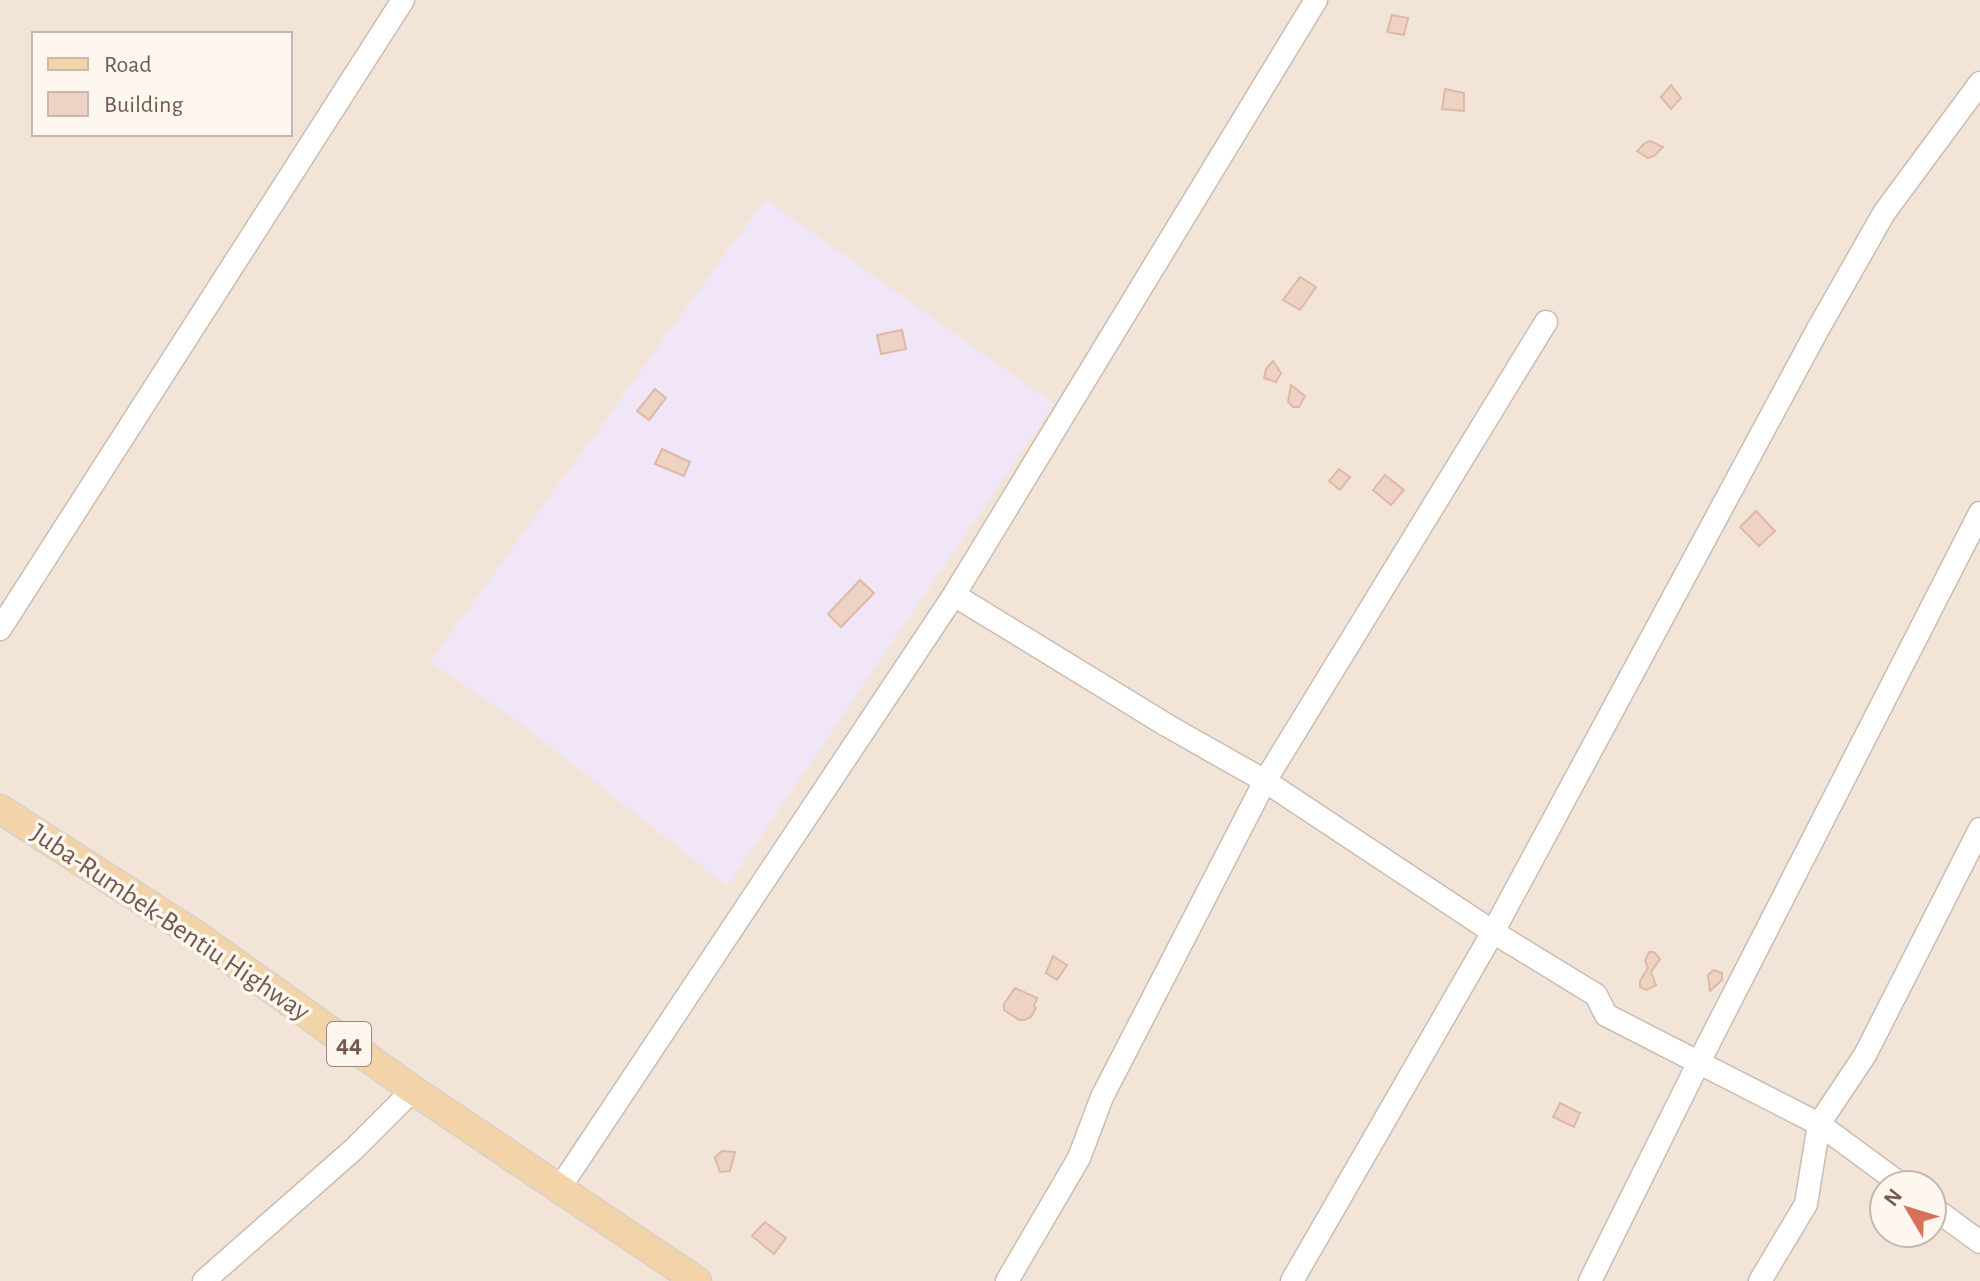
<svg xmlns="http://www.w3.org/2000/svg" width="1980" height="1281" viewBox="0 0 1980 1281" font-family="'Alegreya Sans',sans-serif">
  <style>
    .residential { fill: #f2e5d8; fill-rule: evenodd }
    .education { fill: #f0e6f7 }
    .building { fill: #eed2c3; stroke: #dfb9a5; stroke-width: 2 }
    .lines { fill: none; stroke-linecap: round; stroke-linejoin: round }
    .minor-casing { stroke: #ccbbb0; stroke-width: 25 }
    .major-casing { stroke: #d8d1ce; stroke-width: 31 }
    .minor { stroke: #fff; stroke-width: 22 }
    .major { stroke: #f3d4a8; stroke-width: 28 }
    .labels { text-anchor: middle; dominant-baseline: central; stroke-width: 7; stroke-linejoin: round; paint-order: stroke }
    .shield { fill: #fef7ef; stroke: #9d897f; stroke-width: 2 }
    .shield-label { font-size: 26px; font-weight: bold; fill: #735a4f }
    .street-label { font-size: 28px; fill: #735a4f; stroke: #fef7ef }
  </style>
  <rect width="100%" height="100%" fill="#fbf3e9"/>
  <!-- residential -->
  <path class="residential" d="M 0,0 L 1980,0 L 1980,1281 L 0,1281 ZM 34,34 L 290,34 L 290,134 L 34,134 ZM 1884,1185 L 1932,1185 L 1932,1233 L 1884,1233 Z"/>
  <!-- education -->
  <path class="education" d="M 765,199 L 1054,404 L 727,886 L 524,726 L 430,662 Z"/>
  <!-- building -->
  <path class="building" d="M 1392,15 L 1408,18 L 1404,35 L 1387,32 Z
    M 1671,85 L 1681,98 L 1671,109 L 1661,97 Z
    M 1445,89 L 1464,93 L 1464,111 L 1442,109 Z
    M 1650,141 L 1663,147 L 1654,156 L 1648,158 L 1637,151 L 1645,143 Z
    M 1300,277 L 1316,287 L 1300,310 L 1283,300 Z
    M 902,330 L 906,349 L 881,354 L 877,335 Z
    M 1273,361 L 1281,373 L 1276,382 L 1264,378 L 1266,369 Z
    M 1291,385 L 1305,396 L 1299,407 L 1293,407 L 1288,402 Z
    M 655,389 L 666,398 L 649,420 L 637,411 Z
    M 662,449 L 690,462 L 684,476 L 655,464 Z
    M 1339,469 L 1350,477 L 1340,490 L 1329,481 Z
    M 1385,475 L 1404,490 L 1391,505 L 1373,490 Z
    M 1756,511 L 1775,531 L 1759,546 L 1740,527 Z
    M 860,580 L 874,593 L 841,627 L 828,614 Z
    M 1649,952 L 1654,952 L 1660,959 L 1651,972 L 1656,985 L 1647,990 L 1640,987 L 1640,981 L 1648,968 L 1645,961 Z
    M 1053,956 L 1067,965 L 1057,980 L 1046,973 Z
    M 1714,970 L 1722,973 L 1722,980 L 1710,991 L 1708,975 Z
    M 1015,988 L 1037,998 L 1034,1006 L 1036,1008 L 1031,1017 L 1024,1020 L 1019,1020 L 1004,1010 L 1004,1004 Z
    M 1560,1103 L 1580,1113 L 1574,1127 L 1553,1117 Z
    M 722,1151 L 735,1152 L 730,1171 L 720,1172 L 717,1164 L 715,1157 Z
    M 765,1222 L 786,1238 L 774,1254 L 752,1236 Z"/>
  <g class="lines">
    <!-- minor casing -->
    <g class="minor-casing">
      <path id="minor" d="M 954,595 L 1168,726 L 1265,781 L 1493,932 L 1596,995 L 1606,1015 L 1819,1124 L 1902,1185
        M 0,629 L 403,0
        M 559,1189 L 954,595 L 1316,0
        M 1932,1207 L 1980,1242
        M 204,1281 L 354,1149 L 413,1090
        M 1007,1281 L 1079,1158 L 1102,1097 L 1265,781 L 1546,322
        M 1292,1281 L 1493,932 L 1818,329 L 1884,213 L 1980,83
        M 1590,1281 L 1698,1064 L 1980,513
        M 1760,1281 L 1806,1204 L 1819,1124 L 1865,1055 L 1980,829"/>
    </g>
    <!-- major casing -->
    <g class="major-casing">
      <path id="major" d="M 0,809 L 199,937 L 413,1090 L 697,1281"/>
    </g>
    <!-- minor -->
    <use href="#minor" class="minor"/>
    <!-- major -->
    <use href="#major" class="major"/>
  </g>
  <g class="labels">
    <!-- shield labels -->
    <rect class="shield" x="327" y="1022" width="44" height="44" rx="6"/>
    <g class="shield-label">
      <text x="349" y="1044">44</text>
    </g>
    <!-- street labels -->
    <g class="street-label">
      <text transform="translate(170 923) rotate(34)">Juba-Rumbek-Bentiu Highway</text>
    </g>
  </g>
  <!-- legend -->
  <rect x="32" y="32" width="260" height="104" fill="#fef7ef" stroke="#c6b8af" stroke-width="2"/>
  <rect x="48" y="58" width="40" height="12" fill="#f3d4a8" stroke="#c6b8af" stroke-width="2"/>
  <text x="104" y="72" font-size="24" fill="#735a4f">Road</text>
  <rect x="48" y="92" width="40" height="24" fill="#eed2c3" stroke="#c6b8af" stroke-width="2"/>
  <text x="104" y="112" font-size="24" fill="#735a4f">Building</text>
  <!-- north arrow -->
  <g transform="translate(1908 1209) rotate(308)"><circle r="38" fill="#fef7ef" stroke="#c6b8af" stroke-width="2"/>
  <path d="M0-6L14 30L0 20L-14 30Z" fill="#d9715a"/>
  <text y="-12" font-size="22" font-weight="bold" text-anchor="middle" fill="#735a4f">N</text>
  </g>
</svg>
